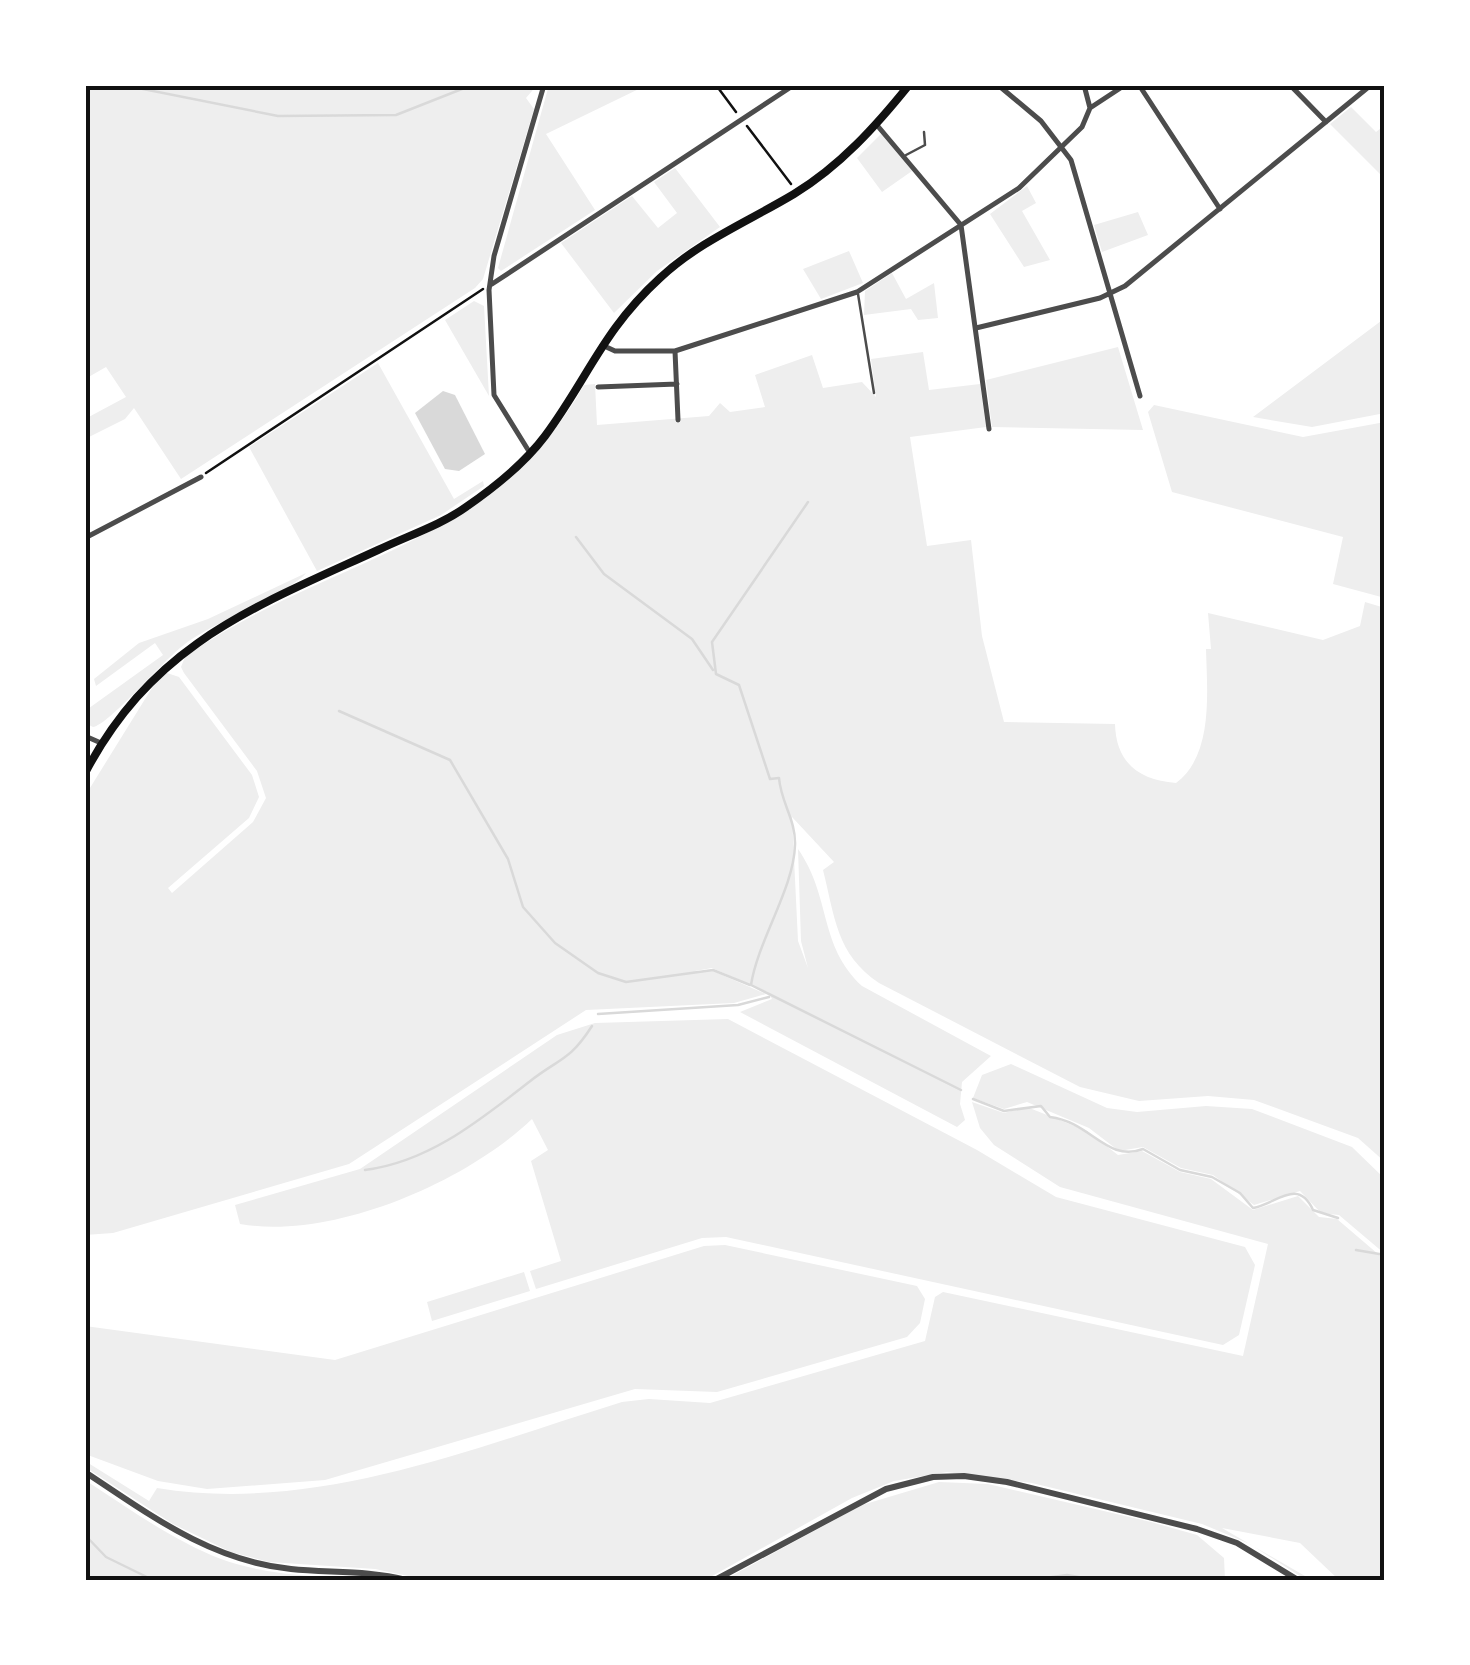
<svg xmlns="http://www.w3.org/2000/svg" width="1470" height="1665" viewBox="0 0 1470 1665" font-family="Jost,sans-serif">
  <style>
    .green { fill: #eee }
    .water { fill: #d9d9d9 }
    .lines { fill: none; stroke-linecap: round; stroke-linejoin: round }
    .stream { stroke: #d9d9d9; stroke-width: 2.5 }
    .path { stroke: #111; stroke-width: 2.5 }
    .service { stroke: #4c4c4c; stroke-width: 2.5 }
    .minor { stroke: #4c4c4c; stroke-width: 5 }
    .tertiary { stroke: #4c4c4c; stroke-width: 6 }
    .secondary { stroke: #111; stroke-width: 8 }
    .neatline { fill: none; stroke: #111; stroke-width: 4 }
  </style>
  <rect width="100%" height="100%" fill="#fff"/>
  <!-- green -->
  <path class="green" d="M 85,85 L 537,85 L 526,98 L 534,109 L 483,279 L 475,288 L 181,479 L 134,408 L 125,419 L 85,439 L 85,419 L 126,397 L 106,367 L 85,379 Z
    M 549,85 L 647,85 L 546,134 L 595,210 L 501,271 L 498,268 Z
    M 1351,107 L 1376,132 L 1385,125 L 1385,179 L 1330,124 Z
    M 881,134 L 912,171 L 882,192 L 857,158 Z
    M 675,168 L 720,227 L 657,271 L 614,313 L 561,243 L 632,196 L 658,228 L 677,213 L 654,182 Z
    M 1027,186 L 1036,203 L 1022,211 L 1050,260 L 1024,267 L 990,214 Z
    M 1138,212 L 1148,235 L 1102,252 L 1094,225 Z
    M 849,251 L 863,283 L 821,299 L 803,269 Z
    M 892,273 L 906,299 L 934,283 L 938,318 L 918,320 L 911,309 L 864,315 L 865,291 Z
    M 474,301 L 484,306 L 489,396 L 445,320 Z
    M 1385,318 L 1385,413 L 1312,427 L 1253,417 Z
    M 1118,347 L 1143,430 L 992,427 L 986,380 Z
    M 923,352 L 929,390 L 980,384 L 986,427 L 910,437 L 927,546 L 971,540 L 982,636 L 1004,722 L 1115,724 C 1116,763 1139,780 1176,783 C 1214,755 1207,691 1206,649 L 1211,649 L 1208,613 L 1323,640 L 1360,626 L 1365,602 L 1385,608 L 1385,1162 L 1358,1138 L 1254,1100 L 1208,1096 L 1139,1101 L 1080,1087 L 879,983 C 836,954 835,917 823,870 L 834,862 L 792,817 L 798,941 L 808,968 L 801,941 L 798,849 C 832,898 818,945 862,986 L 991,1056 L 962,1082 L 960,1104 L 965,1120 L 957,1127 L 740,1012 L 772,999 L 768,992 L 712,968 L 695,971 L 713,971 L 766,994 L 734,1003 L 586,1010 L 349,1164 L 113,1233 L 85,1235 L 85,796 L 155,683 L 167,673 L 179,677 L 252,775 L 259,797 L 249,818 L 168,888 L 172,893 L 253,822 L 266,798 L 257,771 L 184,673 L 181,667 L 185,657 C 327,556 492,550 584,385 L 595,384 L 597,425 L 709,416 L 720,403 L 730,412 L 765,407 L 755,375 L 812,355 L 823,388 L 862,382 L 876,397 L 871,359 Z
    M 378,363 L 454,499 L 483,481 L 484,486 L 441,515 L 317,571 L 249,447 Z
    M 1154,405 L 1303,437 L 1385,422 L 1385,598 L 1333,584 L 1343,537 L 1172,492 L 1148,412 Z
    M 306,573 C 295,589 209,625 185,644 C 163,660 109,725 93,727 L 85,723 L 85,711 L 163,655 L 155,643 L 96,686 L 94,679 L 139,643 L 208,619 Z
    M 728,1019 L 977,1150 L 1056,1197 L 1245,1247 L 1255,1265 L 1239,1335 L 1223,1345 L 726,1237 L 702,1238 L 536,1289 L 530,1271 L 561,1261 L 531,1161 L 548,1150 L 532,1119 C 466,1182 333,1240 240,1224 L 235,1205 L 360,1169 L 557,1035 L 595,1023 Z
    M 1011,1064 L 1107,1108 L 1137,1112 L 1206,1106 L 1252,1109 L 1352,1147 L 1385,1179 L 1385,1254 L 1339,1215 L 1321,1213 L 1300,1191 L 1254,1205 L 1213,1175 L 1181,1168 L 1143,1147 L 1119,1151 L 1089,1128 L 1027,1102 L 1004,1109 L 973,1098 L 982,1075 Z
    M 972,1102 L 1004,1113 L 1027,1107 L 1087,1131 L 1118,1155 L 1142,1151 L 1180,1172 L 1211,1179 L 1253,1210 L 1298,1196 L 1319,1217 L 1337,1219 L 1385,1260 L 1385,1580 L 1339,1580 L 1300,1543 L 1222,1528 L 1312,1580 L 1306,1580 L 1250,1544 L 1202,1524 L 1032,1483 L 947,1472 L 894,1481 L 852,1498 L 705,1580 L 427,1580 L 375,1569 L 269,1562 L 231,1552 L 173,1524 L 85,1467 L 85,1461 L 149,1501 L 157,1488 C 315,1514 473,1448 622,1402 L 649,1399 L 710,1403 L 925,1341 L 935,1297 L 943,1292 L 1243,1356 L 1268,1244 L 1060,1187 L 994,1145 L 980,1128 Z
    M 725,1245 L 917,1286 L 925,1299 L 920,1323 L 907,1337 L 717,1392 L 635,1389 L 325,1480 L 207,1489 L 158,1481 L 85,1454 L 85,1326 L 335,1360 L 704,1246 Z
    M 524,1272 L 530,1291 L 432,1321 L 427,1302 Z
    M 85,1480 C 128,1508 172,1540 221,1559 C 270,1577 324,1576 376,1580 L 85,1580 Z
    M 939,1482 L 988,1484 L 1151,1522 L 1197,1535 L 1224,1558 L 1225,1580 L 724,1580 L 862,1505 Z"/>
  <!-- water -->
  <path class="water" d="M 443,391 L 455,395 L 485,454 L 459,471 L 445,469 L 415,413 Z"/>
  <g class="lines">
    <!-- stream -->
    <path class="stream" d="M 123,85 L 278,116 L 396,115 L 472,85
      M 808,502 L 712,642 L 716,674 L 739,685 L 770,779 L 779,778 C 781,803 796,820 795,845 C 794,888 758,940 751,985 L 961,1090
      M 576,537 L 604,574 L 692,639 L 713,670
      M 339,711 L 450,760 L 508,859 L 523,907 L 555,943 L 598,973 L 626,982 L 713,970 L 750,985
      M 598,1014 L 738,1005 L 769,997
      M 973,1099 L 1004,1111 L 1041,1106 L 1050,1117 C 1091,1122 1107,1163 1143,1149 L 1180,1170 L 1212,1177 L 1240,1193 L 1253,1208 C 1276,1204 1298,1177 1313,1210 L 1338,1218
      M 365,1170 C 429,1162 480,1120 529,1082 C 559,1058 569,1062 592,1026
      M 1356,1250 L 1385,1255
      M 85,1535 L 106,1557 L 153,1580
      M 1030,1580 L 1067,1575 L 1096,1580"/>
    <!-- path -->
    <path class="path" d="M 716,85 L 736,112
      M 747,126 L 791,184
      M 206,473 L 483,289"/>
    <!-- service -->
    <path class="service" d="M 906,155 L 925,145 L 924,132
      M 858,294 L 874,393"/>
    <!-- minor -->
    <path class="minor" d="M 998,85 L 1041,121 L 1071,160 L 1140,396
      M 1139,85 L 1220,209
      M 1290,85 L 1326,122
      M 1090,108 L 1125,85
      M 876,124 L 961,225 L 989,429
      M 492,284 L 794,85
      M 976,328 L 1100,298 L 1125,286 L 1371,85
      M 602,345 L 615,351 L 675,351 L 857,292 L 1019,188 L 1082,127 L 1090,108 L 1084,85
      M 675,351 L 678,420
      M 598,387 L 677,384
      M 530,453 L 494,395 L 489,290 L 494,256 L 544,85
      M 85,538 L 201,477
      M 85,736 L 101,743"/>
    <!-- tertiary -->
    <path class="tertiary" d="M 85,1472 C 150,1515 211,1561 291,1569 C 329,1573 368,1570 406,1580
      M 715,1580 L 886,1489 L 933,1477 L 964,1476 L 1007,1482 L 1197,1529 L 1237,1543 L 1298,1580"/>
    <!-- secondary -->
    <path class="secondary" d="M 85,773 C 154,643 252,608 378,550 C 407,536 441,525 466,507 C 495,487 524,464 545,436 C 588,378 603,330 660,278 C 698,242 749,221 794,194 C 840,166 876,126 909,85"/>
  </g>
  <!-- border -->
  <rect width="1470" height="1665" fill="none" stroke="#ffffff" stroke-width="175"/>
  <rect x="88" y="88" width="1294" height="1490" class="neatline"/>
</svg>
